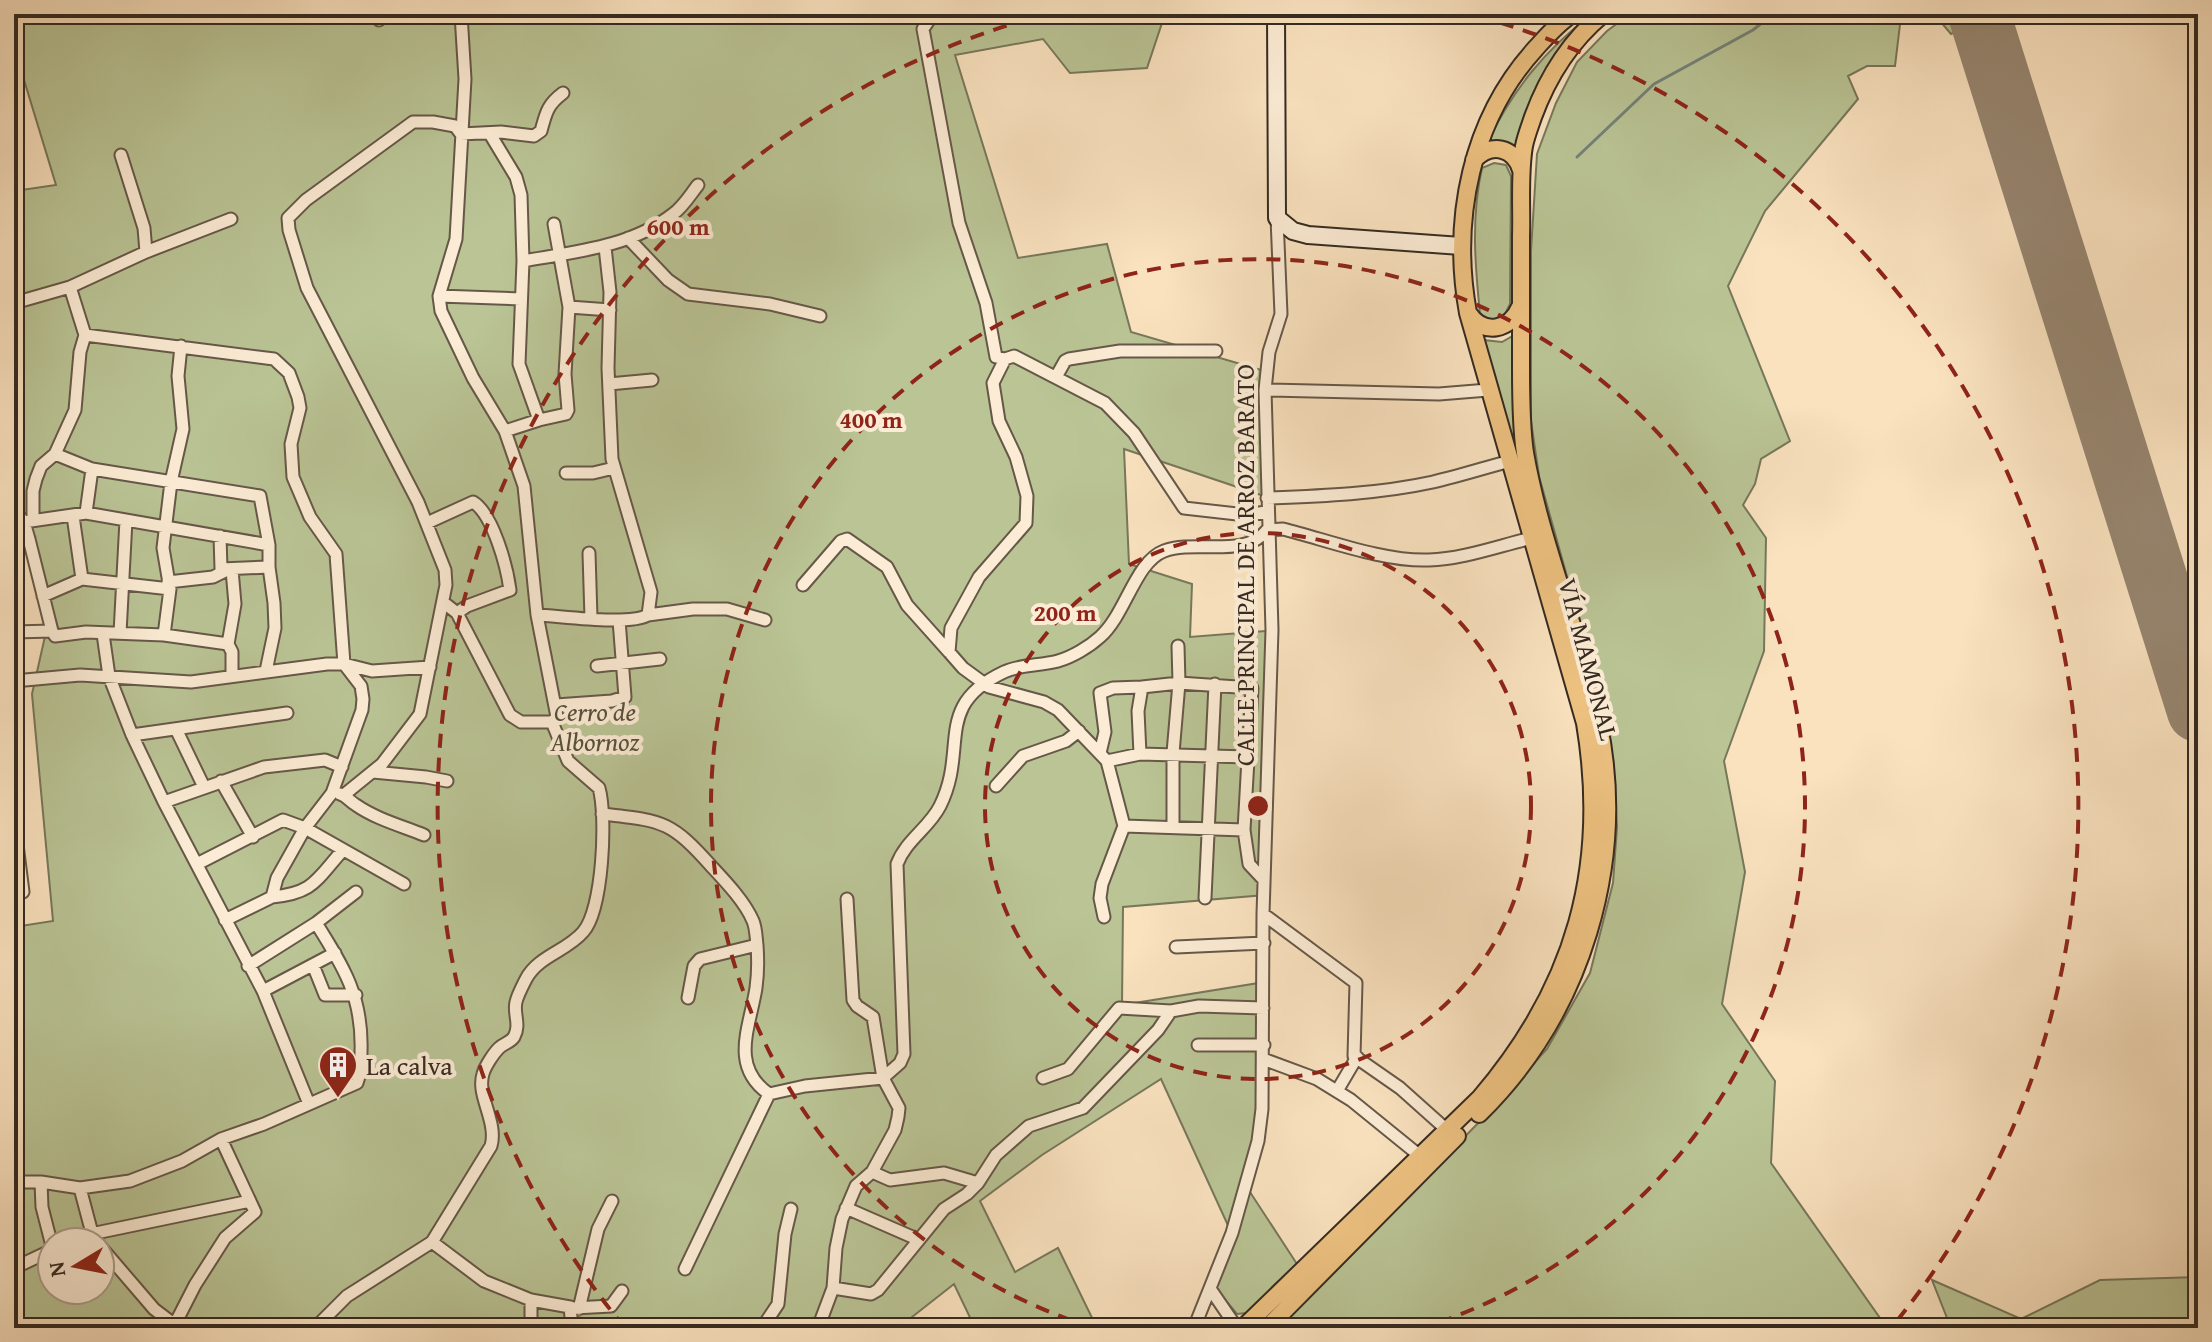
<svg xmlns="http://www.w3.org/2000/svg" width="2212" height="1342" viewBox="0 0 2212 1342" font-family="'Gentium Book Plus',serif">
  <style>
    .green { fill: #bac495; stroke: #77775b; stroke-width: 2; fill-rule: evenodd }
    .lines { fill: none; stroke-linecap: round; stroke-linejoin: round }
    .stream { stroke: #748279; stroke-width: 3 }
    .runway { stroke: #978670; stroke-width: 62 }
    .street-casing { stroke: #665848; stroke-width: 15 }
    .secondary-casing { stroke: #342a21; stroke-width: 20 }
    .primary-casing { stroke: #342a21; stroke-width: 20 }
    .street { stroke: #fcecd5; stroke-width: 11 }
    .secondary { stroke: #fcecd5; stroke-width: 16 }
    .primary { stroke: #edc180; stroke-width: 16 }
    .ring { fill: none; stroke: #8f2418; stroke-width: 4; stroke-dasharray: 14 10 }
    .labels { text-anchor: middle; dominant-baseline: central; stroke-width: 8; stroke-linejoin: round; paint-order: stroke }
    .street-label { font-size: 26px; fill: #342a21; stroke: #fcecd5 }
    .park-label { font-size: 26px; font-style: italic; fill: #56503e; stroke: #fcecd5 }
    .poi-label { font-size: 26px; fill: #342a21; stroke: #fcecd5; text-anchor: start }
    .centre { fill: #8f2418; stroke: #fcecd5; stroke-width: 4 }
    .ring-label { font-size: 24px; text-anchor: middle; font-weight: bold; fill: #8f2418; stroke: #fcecd5; stroke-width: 8; stroke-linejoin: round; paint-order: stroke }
  </style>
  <rect width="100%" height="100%" fill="#fae2bf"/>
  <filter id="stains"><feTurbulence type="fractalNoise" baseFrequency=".0025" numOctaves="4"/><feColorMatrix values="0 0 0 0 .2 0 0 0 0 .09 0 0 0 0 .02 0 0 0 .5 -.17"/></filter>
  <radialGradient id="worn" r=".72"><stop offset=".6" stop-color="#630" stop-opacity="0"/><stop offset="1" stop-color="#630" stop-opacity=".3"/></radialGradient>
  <!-- green -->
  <path class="green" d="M 14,14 L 1165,14 L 1147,68 L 1070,73 L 1043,39 L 955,55 L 1018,258 L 1107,244 L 1131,332 L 1268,372 L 1267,497 L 1124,449 L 1129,564 L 1192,584 L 1190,637 L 1277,630 L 1265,895 L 1123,907 L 1122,1005 L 1265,982 L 1264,1109 L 1231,1232 L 1161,1079 L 1042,1155 L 980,1201 L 1015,1272 L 1058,1248 L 1097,1328 L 975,1328 L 954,1284 L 898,1328 L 14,1328 L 14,927 L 53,921 L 32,694 L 48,623 L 14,504 L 14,191 L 56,185 L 14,47 ZM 52,1242 L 100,1242 L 100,1290 L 52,1290 Z
    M 1592,14 L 1569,43 L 1521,152 L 1501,141 L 1487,143 C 1514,88 1544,51 1592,14 Z
    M 1630,14 L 1913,14 L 1901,16 L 1895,66 L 1867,66 L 1848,76 L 1858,99 L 1765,211 L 1728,286 L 1790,441 L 1761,459 L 1755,484 L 1743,505 L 1766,538 L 1764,651 L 1724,761 L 1745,872 L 1722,1004 L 1775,1081 L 1771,1163 L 1887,1328 L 1277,1328 L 1491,1110 L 1547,1049 L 1590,973 L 1613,883 L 1617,827 L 1614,772 L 1595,677 L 1539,476 L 1531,421 L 1531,251 L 1537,154 L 1556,103 L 1577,62 L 1607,31 Z
    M 1934,14 L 1995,14 L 1951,34 Z
    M 1494,163 L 1506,165 L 1511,176 L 1510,304 L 1501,322 L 1485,321 L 1480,314 C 1475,265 1471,217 1482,168 Z
    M 1516,334 L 1516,461 L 1483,340 L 1502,342 Z
    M 1248,1189 L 1297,1264 L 1247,1313 L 1237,1314 L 1216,1289 Z
    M 2198,1277 L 2198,1320 L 2190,1324 L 2192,1328 L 1951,1328 L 1932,1280 L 2021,1319 L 2100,1280 Z"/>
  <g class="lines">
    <!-- stream -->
    <path class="stream" d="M 1577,157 L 1654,84 L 1753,30 L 1773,14"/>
    <!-- runway -->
    <path class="runway" d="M 1979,14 L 2198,711"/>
    <!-- street casing -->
    <g class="street-casing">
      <path id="street" d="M 461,14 L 465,79 L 456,239 L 439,296 L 441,311 L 473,378 L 505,431 L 524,486 L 537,615 L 557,717 L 552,722 L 568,761 L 599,788 C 607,816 603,910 583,932 C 567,951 538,956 526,979 C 523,985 518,994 516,1002 C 513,1014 521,1024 514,1037 C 510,1043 504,1043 499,1048 C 494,1053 485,1066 483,1074 C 476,1095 498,1122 491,1146 L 432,1242 L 484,1281 L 531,1300 L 570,1307 L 572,1328
        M 933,14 L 923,29 L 959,223 L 986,303 L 996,357 L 1005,359 L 1014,356 L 1105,403 L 1134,433 L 1184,508 L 1246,515 L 1266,512
        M 379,20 L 383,14
        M 490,134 L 516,177 L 521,195 L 523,261 L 519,364 L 539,420 L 505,431
        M 121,155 L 144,228 L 146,252
        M 628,238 L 668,280 L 688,294 L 770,304 L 820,316
        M 605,247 L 610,292 L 608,368 L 612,459 L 651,592 L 648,615
        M 523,261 C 574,252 631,247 673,214 C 683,207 690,195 698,185
        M 439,296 L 521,299
        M 14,303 L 70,287 L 146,252 L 231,219
        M 569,307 L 610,310
        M 85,335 L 274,359 L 289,373 L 298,397 L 300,408 L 291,444 L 293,477 L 310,517 L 336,554 L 344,664 L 361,686 L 363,699 L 362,710 L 332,793 L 305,828 L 277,878 L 272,897 L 225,920
        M 1005,359 L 993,383 L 999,421 L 1016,457 L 1027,496 L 1026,523 L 979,577 L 951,628 L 949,652 L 963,668 L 989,687 L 1044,702 L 1058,710 L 1107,761 L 1124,826 L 1102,884 L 1100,898 L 1104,917
        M 1056,377 L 1065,361 L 1069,359 L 1120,351 L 1216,351
        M 609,384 L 652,380
        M 1265,390 L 1439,394 L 1488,390
        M 539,420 L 566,414 L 568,410 L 565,374 L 569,307 L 554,224
        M 55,454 L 92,469 L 260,496 L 269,545 L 269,567 L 274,603 L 275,628 L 266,671
        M 566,473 L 593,473 L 614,468
        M 1267,498 C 1322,496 1378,494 1433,482 C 1459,476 1484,468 1510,461
        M 14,510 L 24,522 L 29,539 L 52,631
        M 86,513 L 92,469
        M 73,516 L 82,579
        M 33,520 L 33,491 L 36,479 L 41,466 L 55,454 L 75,410 L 80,352 L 85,335 L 70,287
        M 24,522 L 86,513 L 269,545
        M 427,523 L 473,502 C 493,514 507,567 510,590 L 467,606 L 457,613
        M 220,536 L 221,569 L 269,567
        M 14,540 L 29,539
        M 589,553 L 591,618
        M 168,582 L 213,577 L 225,571
        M 803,585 L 841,541 L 847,539 L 887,567 L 907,605 L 949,652
        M 43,596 L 82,579 L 170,589
        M 443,602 L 457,613 L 510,715 L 521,722 L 552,722
        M 537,615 C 561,616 629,626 648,615 L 693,609 L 727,609 L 765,620
        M 14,632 L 52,631 L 55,636 L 86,632 L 164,635 L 228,644 L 235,604 L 232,570
        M 120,633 L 126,520
        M 103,634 L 109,676 L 132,735 L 164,802 L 263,991 L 309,1104
        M 164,635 L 170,589 L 163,548 L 171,482 L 183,429 L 178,376 L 181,346
        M 228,644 L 232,652 L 232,676
        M 597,666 L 660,659
        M 14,681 L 80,675 L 191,682 L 327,664 L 344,664 L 372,671 L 430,667
        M 556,705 L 612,701 L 625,697 L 619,620
        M 176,729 L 204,787
        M 132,735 L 287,713
        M 1100,753 L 1105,732 L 1100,693 L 1113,688 L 1142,687
        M 1140,754 L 1138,711 L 1142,687 L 1179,683 L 1252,688 L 1244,830 L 1249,864 L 1264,880
        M 1107,761 L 1140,754 L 1248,757
        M 373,772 L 426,777 L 447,781
        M 221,781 L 253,837
        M 996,786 L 1023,756 L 1066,741 L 1079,731
        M 340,794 C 347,796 349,801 356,805 C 376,819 402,826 424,835
        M 345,794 L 382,764 L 420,714 L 446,585 L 445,570 L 418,502 L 307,288 L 289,230 L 288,218 L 306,200 L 413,122 L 433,122 L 455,126 L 461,134 L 501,132 L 534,136 L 541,131 C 546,113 547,105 563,93
        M 164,802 L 264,767 L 325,760 L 342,767
        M 602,814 C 663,821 670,820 712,867 C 726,882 745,902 753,921 C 756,928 756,937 757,945 C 758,959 758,974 756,988 C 750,1027 729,1066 769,1094 L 805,1086 L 883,1078 L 900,1063 L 904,1054 L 897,864 C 906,840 929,828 940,806 C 969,748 932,706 1004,672 C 1021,664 1040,666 1058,661 C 1072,657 1089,647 1100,637 C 1126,614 1135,562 1164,551 C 1196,539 1245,559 1267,530 L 1283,529 C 1327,540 1385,562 1429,560 C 1463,559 1498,546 1532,538
        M 14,821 L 23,892 L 14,893
        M 1124,826 L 1244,830
        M 1173,827 L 1173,753 L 1179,683 L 1178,646
        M 197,864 L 283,820 L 305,828 L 404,884
        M 272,897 C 314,893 316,880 343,850
        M 1205,898 L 1215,684
        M 1263,914 L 1356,983 L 1354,1056 L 1400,1088 L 1447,1130
        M 1176,947 L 1264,943
        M 313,965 L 325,995 L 356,995
        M 248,966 L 316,923 L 356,892
        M 263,991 L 335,953
        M 688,998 L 694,966 L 700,959 L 757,945
        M 1198,1045 L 1264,1045
        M 1263,1059 L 1317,1079 L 1351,1100 L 1420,1156
        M 1043,1078 L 1068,1069 L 1119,1008 L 1171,1011
        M 1337,1091 L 1357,1057
        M 872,1172 L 890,1180 L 944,1173 L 978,1183
        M 14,1182 L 41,1182 L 80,1188 L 130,1181 L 182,1161 L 221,1139 L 264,1124 L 357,1083 C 361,1073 361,1063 361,1052 C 363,998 344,967 316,923
        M 41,1182 L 42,1207 L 52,1246
        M 80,1188 L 93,1237
        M 846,1208 L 917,1239
        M 72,1242 L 91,1234 L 250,1201
        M 100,1246 L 154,1309 L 175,1325
        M 14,1268 L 52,1250
        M 685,1269 L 769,1094
        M 833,1288 L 871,1294 L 878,1290 L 944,1209 L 967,1194 L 978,1183 L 996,1155 L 1029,1126 L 1083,1108 L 1158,1030 L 1171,1011 L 1199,1006 L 1263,1008
        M 1211,1290 L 1237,1328
        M 531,1300 L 531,1328
        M 574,1308 L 611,1306 L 622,1291
        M 579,1309 L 598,1229 L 612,1201
        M 173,1328 L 195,1285 L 225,1238 L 255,1212 L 221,1139
        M 315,1328 L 347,1296 L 432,1242
        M 762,1328 L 778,1304 L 785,1234 L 791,1209
        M 818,1328 L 833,1288 L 836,1248 L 842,1219 L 856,1186 L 872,1172 L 895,1130 L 898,1117 L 899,1108 L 883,1078 L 873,1017 L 857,1006 L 853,1000 L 847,899
        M 1194,1328 L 1232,1233 L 1258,1141 L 1262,1109 L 1263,914 L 1272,630 L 1265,390 L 1269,352 L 1281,314 L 1277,218"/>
    </g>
    <!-- secondary casing -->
    <g class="secondary-casing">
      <path id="secondary" d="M 1276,14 L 1277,218 L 1293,231 L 1308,235 L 1461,246"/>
    </g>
    <!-- primary casing -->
    <g class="primary-casing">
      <path id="primary" d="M 1474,160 C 1491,142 1514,147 1521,170
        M 1469,314 C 1484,336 1510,330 1520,307
        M 1479,1114 C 1582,1013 1628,862 1598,721 C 1579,631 1541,544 1525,453 C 1521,426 1521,397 1521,369 C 1521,325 1521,281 1521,236 C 1522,207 1519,175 1524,146 C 1526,136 1530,126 1533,117 C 1548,76 1569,42 1603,14
        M 1243,1328 L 1480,1098 C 1575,987 1609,867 1585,723 L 1468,313 C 1451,219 1471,119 1536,48 C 1547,36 1558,23 1572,14
        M 1267,1328 L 1457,1136"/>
    </g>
    <!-- street -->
    <use href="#street" class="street"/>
    <!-- secondary -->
    <use href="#secondary" class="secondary"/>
    <!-- primary -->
    <use href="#primary" class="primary"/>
  </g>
  <!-- distance rings -->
  <g class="ring">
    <circle cx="1258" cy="806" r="273"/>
    <path d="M1094 1328A547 547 0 1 1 1422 1328"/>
    <path d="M625 1328A820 820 0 0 1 1039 16M1477 16A820 820 0 0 1 1891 1328"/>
  </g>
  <!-- icons -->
  <defs>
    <g id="building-pin" transform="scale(2)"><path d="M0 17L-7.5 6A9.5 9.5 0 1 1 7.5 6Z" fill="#8f2418" stroke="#fcecd5"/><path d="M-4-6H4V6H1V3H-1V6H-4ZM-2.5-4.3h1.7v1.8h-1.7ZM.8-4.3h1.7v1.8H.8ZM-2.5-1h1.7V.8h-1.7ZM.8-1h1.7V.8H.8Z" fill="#fff"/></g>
  </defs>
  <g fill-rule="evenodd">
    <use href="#building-pin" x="338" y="1065"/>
  </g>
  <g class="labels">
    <!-- street labels -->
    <g class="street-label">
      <text transform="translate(1244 565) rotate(-90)">CALLE PRINCIPAL DE ARROZ BARATO</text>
      <text transform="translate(1589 659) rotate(75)">VÍA MAMONAL</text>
    </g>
    <!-- park labels -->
    <g class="park-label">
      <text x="595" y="711">Cerro de<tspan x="595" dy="30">Albornoz</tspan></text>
    </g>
    <!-- poi labels -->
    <g class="poi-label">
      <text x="366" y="1065">La calva</text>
    </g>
  </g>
  <circle cx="1258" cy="806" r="12" class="centre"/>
  <g class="ring-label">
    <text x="678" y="235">600 m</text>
    <text x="871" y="428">400 m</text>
    <text x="1065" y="621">200 m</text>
  </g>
  <!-- margin -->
  <rect width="2212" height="1342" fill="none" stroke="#fae2bf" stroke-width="48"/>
  <rect x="16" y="16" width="2180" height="1310" fill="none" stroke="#342a21" stroke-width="4"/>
  <rect x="24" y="24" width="2164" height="1294" fill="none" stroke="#342a21" stroke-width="2"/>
  <!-- north arrow -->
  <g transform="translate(76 1266) rotate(260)"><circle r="38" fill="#fcecd5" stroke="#ac9e8d" stroke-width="2"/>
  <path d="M0-6L14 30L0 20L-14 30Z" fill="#8f2418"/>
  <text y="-12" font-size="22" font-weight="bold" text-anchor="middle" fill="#342a21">N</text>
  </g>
  <rect width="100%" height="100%" filter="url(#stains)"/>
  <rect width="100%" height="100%" fill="url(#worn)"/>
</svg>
